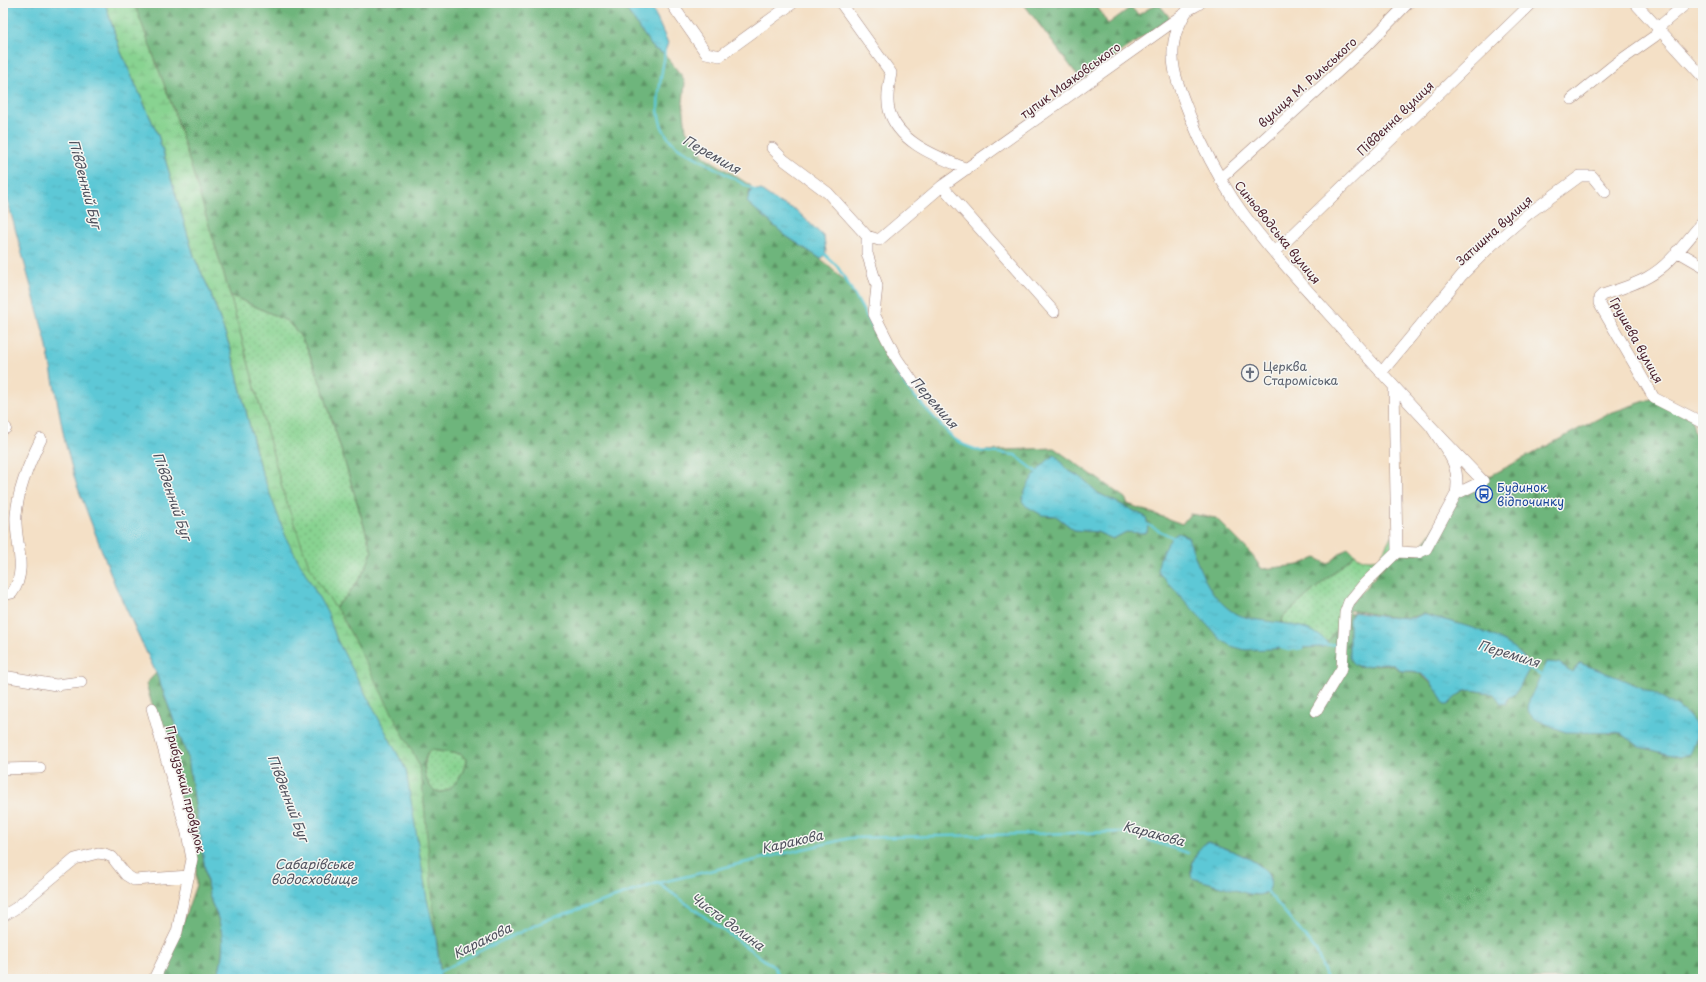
<svg xmlns="http://www.w3.org/2000/svg" width="1706" height="982" viewBox="0 0 1706 982" font-family="'Playpen Sans',sans-serif">
  <style>
    .grass { fill: url(#grass-dots); stroke: #69795e }
    .forest { fill: url(#forest-firs); stroke: #5c6a53; fill-rule: evenodd }
    .wetland { fill: url(#wetland-marsh); stroke: #69795e }
    .water { fill: url(#water-ripples); stroke: #547480 }
    .lines { fill: none; stroke-linecap: round; stroke-linejoin: round }
    .stream { stroke: #5dc8d6; stroke-width: 2.5 }
    .minor-casing { stroke: #9f8078; stroke-width: 12 }
    .minor { stroke: #fff; stroke-width: 11 }
    .labels { text-anchor: middle; dominant-baseline: central; stroke-width: 3; stroke-linejoin: round; paint-order: stroke }
    .street-label { font-size: 12px; fill: #4a1f2b; stroke: #f6f6f2 }
    .worship-label { font-size: 12px; fill: #5b616d; stroke: #f6f6f2; text-anchor: start }
    .transit-label { font-size: 12px; fill: #164399; stroke: #f6f6f2; text-anchor: start }
    .water-label { font-size: 13px; font-style: italic; fill: #50525e; stroke: #f6f6f2 }
  </style>
  <defs>
    <pattern id="grass-dots" width="8" height="8" patternUnits="userSpaceOnUse"><rect width="8" height="8" fill="#88d391"/><path d="M2 2h.1M6 6h.1" fill="none" stroke="#77b57d" stroke-width="1.8" stroke-linecap="round"/></pattern>
    <pattern id="forest-firs" width="22" height="20" patternUnits="userSpaceOnUse"><rect width="22" height="20" fill="#6eb57b"/><path d="M5 1l3.5 6h-7zM16 11l3.5 6h-7z" fill="#5c9365"/></pattern>
    <pattern id="wetland-marsh" width="20" height="14" patternUnits="userSpaceOnUse"><rect width="20" height="14" fill="#88d391"/><path d="M1 5h8M5 5V1M11 12h8M15 12V8" fill="none" stroke="#77b57d"/></pattern>
    <pattern id="water-ripples" width="26" height="14" patternUnits="userSpaceOnUse"><rect width="26" height="14" fill="#5dc8d6"/><path d="M2 4q2-2 4 0t4 0M15 11q2-2 4 0t4 0" fill="none" stroke="#52abb8"/></pattern>
  </defs>
  <rect width="100%" height="100%" fill="#f6f6f2"/>
  <filter id="ink" filterUnits="userSpaceOnUse"><feTurbulence type="fractalNoise" baseFrequency=".025" numOctaves="2"/><feDisplacementMap in="SourceGraphic" scale="8" xChannelSelector="R" yChannelSelector="G"/><feConvolveMatrix kernelMatrix="1 2 1 2 8 2 1 2 1" color-interpolation-filters="sRGB"/></filter>
  <filter id="wash" filterUnits="userSpaceOnUse"><feTurbulence type="fractalNoise" baseFrequency=".012" numOctaves="4" result="noise"/><feDisplacementMap in="SourceGraphic" scale="16" xChannelSelector="R" yChannelSelector="G"/><feGaussianBlur stdDeviation="0.9" result="paint"/><feColorMatrix in="noise" values="0 0 0 0 0 0 0 0 0 0 0 0 0 0 0 0 0 1.4 0 .05"/><feComposite in="paint" operator="in"/></filter>
  <g filter="url(#wash)">
    <rect width="100%" height="100%" fill="#f4e0c6"/>
    <!-- grass -->
    <path class="grass" d="M 230,295 L 287,321 L 299,334 L 308,350 L 323,390 L 372,552 C 363,579 348,596 328,614 L 299,563 L 284,495 Z
      M 1391,536 L 1397,536 L 1397,552 L 1352,597 L 1343,642 L 1326,641 L 1301,627 L 1282,623 L 1283,617 L 1355,554 C 1363,561 1370,561 1380,558 Z
      M 431,750 L 460,754 L 466,759 C 465,768 462,775 456,782 C 431,813 415,764 431,750 Z"/>
    <!-- forest -->
    <path class="forest" d="M 134,3 L 622,3 L 653,48 L 664,54 L 682,76 L 685,83 L 683,103 L 686,130 L 704,156 L 751,186 L 747,202 L 786,236 L 821,259 L 849,285 L 906,387 L 953,438 L 964,445 L 980,451 L 1054,448 L 1125,498 L 1128,504 L 1182,524 L 1190,514 L 1216,518 L 1249,551 L 1262,569 L 1299,565 L 1316,558 L 1328,564 L 1348,547 L 1355,554 L 1283,617 L 1276,649 L 1323,647 L 1350,613 L 1354,612 L 1351,615 L 1349,644 L 1351,661 L 1357,666 L 1391,664 L 1401,671 L 1418,672 L 1435,687 L 1448,705 C 1466,685 1470,690 1495,694 L 1501,703 L 1508,698 L 1527,660 C 1499,632 1460,625 1423,614 C 1397,624 1372,611 1345,610 L 1397,552 L 1418,553 L 1456,494 L 1607,414 L 1654,398 L 1691,418 L 1703,465 L 1703,641 L 1701,641 L 1696,693 L 1703,694 L 1703,979 L 441,979 L 436,937 L 427,899 L 328,614 C 348,596 363,579 372,552 L 323,390 L 308,350 L 299,334 L 287,321 L 230,295 L 175,114 ZM 1066,469 L 1083,479 L 1098,493 L 1146,517 L 1148,525 L 1147,532 L 1144,533 L 1126,532 L 1113,539 L 1097,532 L 1074,530 L 1056,516 ZM 1547,662 L 1559,663 L 1572,672 L 1580,663 L 1649,691 L 1695,724 L 1697,741 L 1680,757 L 1641,747 L 1621,733 L 1609,734 L 1542,675 ZM 430,750 L 460,754 L 466,759 C 465,768 462,775 456,782 C 431,813 415,764 430,750 ZM 1208,842 C 1228,850 1260,858 1271,878 L 1265,894 L 1254,895 L 1192,878 C 1187,866 1199,848 1208,842 Z
      M 1023,3 L 1095,3 L 1108,24 L 1131,7 L 1138,15 L 1158,3 L 1170,18 L 1081,80 Z
      M 156,673 L 188,758 L 209,895 C 212,906 218,915 220,925 C 225,943 222,962 217,979 L 163,979 L 196,885 L 196,847 L 181,803 L 164,729 L 153,708 L 146,684 Z"/>
    <!-- wetland -->
    <path class="wetland" d="M 105,3 L 134,3 L 175,114 L 230,295 L 284,495 L 309,565 L 320,585 L 342,617 L 418,763 L 422,781 L 436,937 L 400,829 L 329,666 L 259,464 L 231,350 L 209,289 L 195,259 L 158,135 L 120,50 Z"/>
    <!-- water -->
    <path class="water" d="M 3,3 L 105,3 L 120,50 L 158,135 L 195,259 L 209,289 L 231,350 L 259,464 L 287,540 L 328,614 L 337,640 L 406,770 L 427,899 L 436,937 L 441,979 L 217,979 C 222,962 225,943 220,925 C 218,915 212,906 209,895 L 188,758 L 156,673 L 115,585 L 76,483 L 65,442 L 46,342 L 3,184 Z
      M 622,3 L 650,3 L 668,43 L 664,54 L 653,48 Z
      M 751,190 L 761,190 L 778,202 L 796,210 L 824,237 L 826,252 L 821,259 L 786,236 L 747,202 Z
      M 1055,454 L 1066,469 L 1083,479 L 1098,493 L 1146,517 L 1148,525 L 1147,532 L 1143,533 L 1126,532 L 1113,539 L 1097,532 L 1074,530 L 1056,516 L 1042,515 L 1026,506 L 1022,501 C 1026,482 1040,466 1055,454 Z
      M 1178,533 L 1188,537 C 1198,564 1205,591 1230,610 C 1254,628 1308,615 1329,645 L 1323,647 L 1245,650 L 1231,646 L 1220,639 L 1159,573 C 1155,562 1168,538 1178,533 Z
      M 1354,612 L 1385,617 L 1413,618 L 1423,614 C 1456,624 1514,633 1530,668 L 1516,693 L 1508,698 L 1506,704 L 1501,703 L 1494,694 C 1470,690 1466,685 1448,705 L 1444,705 C 1441,695 1428,675 1417,672 C 1412,670 1406,672 1402,671 C 1398,669 1395,665 1391,664 C 1377,660 1356,676 1349,657 L 1349,619 Z
      M 1547,662 L 1559,663 L 1572,672 L 1580,663 C 1605,673 1686,700 1695,725 C 1699,736 1695,744 1690,754 L 1680,757 L 1640,747 L 1621,733 L 1565,732 L 1533,718 L 1528,711 L 1529,700 Z
      M 1208,842 C 1226,849 1283,865 1268,892 L 1260,895 L 1249,894 L 1192,878 C 1188,868 1198,845 1208,842 Z"/>
    <g class="lines">
      <!-- stream -->
      <path class="stream" d="M 664,49 C 666,56 663,64 662,71 C 657,101 652,128 679,148 L 756,191
        M 823,253 L 837,266 L 849,285 L 906,387 L 953,438 L 964,445 L 980,451 L 1015,455 L 1038,473
        M 1146,524 L 1174,538
        M 1326,645 L 1338,644
        M 1281,648 L 1288,650 L 1303,648
        M 1527,667 L 1543,676
        M 1694,728 L 1703,729
        M 658,883 L 774,967 L 781,979
        M 1267,891 L 1316,950 L 1327,979
        M 439,972 L 486,948 L 549,919 L 658,883 L 850,838 L 1124,832 L 1188,853"/>
    </g>
  </g>
  <g filter="url(#ink)">
    <g class="lines">
      <!-- minor casing -->
      <g class="minor-casing">
        <path id="minor" d="M 671,3 L 706,53 L 720,56 L 793,3
          M 841,3 L 891,73 C 889,85 886,98 889,110 C 898,143 938,157 967,169
          M 1200,3 C 1196,6 1191,8 1187,11 C 1183,16 1180,24 1177,30 C 1166,61 1179,87 1190,116 C 1202,146 1216,173 1233,199 C 1259,238 1295,276 1326,311 C 1377,368 1429,426 1483,481 L 1456,494 C 1461,464 1447,452 1432,428
          M 1635,3 L 1703,77
          M 1572,99 L 1614,65 L 1655,36 L 1661,25 L 1687,3
          M 772,148 L 784,160 L 828,193 L 867,236 L 879,240 L 942,186 L 1184,14
          M 1220,179 L 1365,47 L 1408,3
          M 942,186 L 1054,312
          M 1703,222 C 1686,241 1670,265 1648,277 C 1634,285 1617,290 1602,295 L 1599,298 L 1599,303 L 1654,398 L 1703,423
          M 867,236 L 867,253 L 877,286 L 874,314 L 897,359 L 913,382
          M 1677,251 L 1703,266
          M 1275,252 L 1532,3
          M 1381,373 L 1462,275 L 1492,245 L 1528,214 L 1580,176 L 1592,176 L 1605,192
          M 1394,387 L 1397,552 L 1418,553 L 1426,549 L 1456,494
          M 3,429 L 6,428
          M 3,595 L 12,593 C 29,570 14,540 16,515 C 18,489 30,461 41,439
          M 3,676 L 56,685 L 81,682
          M 152,708 L 187,833 L 192,859 L 177,932 L 154,979
          M 1316,711 L 1342,668 L 1345,613 L 1349,602 L 1364,584 L 1397,552
          M 3,769 L 40,768
          M 3,916 L 16,908 L 75,859 L 98,853 L 105,854 L 112,857 L 126,875 L 134,880 L 189,876"/>
      </g>
      <!-- minor -->
      <use href="#minor" class="minor"/>
    </g>
  </g>
  <!-- icons -->
  <defs>
    <g id="church-ring" transform="scale(0.9)"><circle r="9.5" fill="#f6f6f2" stroke="#6b7280" stroke-width="1.5"/><path d="M-1.2-6h2.4v3.5h3.3v2.4h-3.3V6h-2.4V-.1h-3.3v-2.4h3.3Z" fill="#6b7280"/></g>
    <g id="bus-ring" transform="scale(0.9)"><circle r="9.5" fill="#f6f6f2" stroke="#1a4fb4" stroke-width="1.5"/><path d="M-5-6H5V4H4V6H2V4H-2V6H-4V4H-5ZM-3.5-4V0h7V-4ZM-3.5 1.2v1.5H-2V1.2ZM2 1.2v1.5H3.5V1.2Z" fill="#1a4fb4"/></g>
  </defs>
  <g fill-rule="evenodd">
    <use href="#church-ring" x="1250" y="373"/>
    <use href="#bus-ring" x="1484" y="494"/>
  </g>
  <g class="labels">
    <!-- street labels -->
    <g class="street-label">
      <text transform="translate(1070 80) rotate(-36)">тупик Маяковського</text>
      <text transform="translate(1307 82) rotate(-42)">вулиця М. Рильського</text>
      <text transform="translate(1395 118) rotate(-44)">Південна вулиця</text>
      <text transform="translate(1494 230) rotate(-42)">Затишна вулиця</text>
      <text transform="translate(1278 232) rotate(51)">Синьоводська вулиця</text>
      <text transform="translate(1637 340) rotate(61)">Грушева вулиця</text>
      <text transform="translate(186 789) rotate(76)">Прибузький провулок</text>
    </g>
    <!-- worship labels -->
    <g class="worship-label">
      <text x="1263" y="366">Церква<tspan x="1263" dy="14">Староміська</tspan></text>
    </g>
    <!-- transit labels -->
    <g class="transit-label">
      <text x="1497" y="487">Будинок<tspan x="1497" dy="14">відпочинку</tspan></text>
    </g>
    <!-- water labels -->
    <g class="water-label">
      <text transform="translate(712 154) rotate(30)">Перемиля</text>
      <text transform="translate(86 184) rotate(75)">Південний Буг</text>
      <text transform="translate(935 402) rotate(49)">Перемиля</text>
      <text transform="translate(173 496) rotate(71)">Південний Буг</text>
      <text transform="translate(1509 653) rotate(17)">Перемиля</text>
      <text transform="translate(289 798) rotate(69)">Південний Буг</text>
      <text transform="translate(1154 833) rotate(15)">Каракова</text>
      <text transform="translate(792 841) rotate(-13)">Каракова</text>
      <text x="314" y="863">Сабарівське<tspan x="314" dy="15">водосховище</tspan></text>
      <text transform="translate(728 921) rotate(36)">Чиста долина</text>
      <text transform="translate(482 940) rotate(-26)">Каракова</text>
    </g>
  </g>
  <!-- margin -->
  <rect width="1706" height="982" fill="none" stroke="#f6f6f2" stroke-width="16"/>
</svg>
